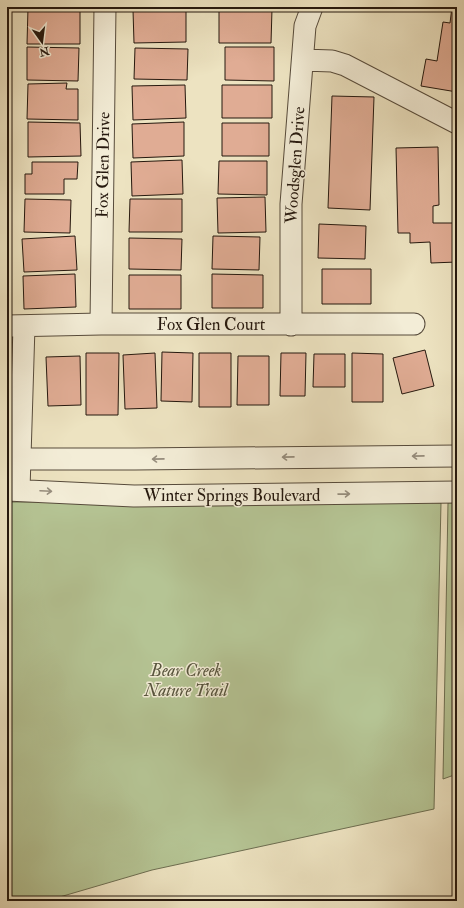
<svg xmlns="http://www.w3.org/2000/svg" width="464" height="908" viewBox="0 0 464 908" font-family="'IM FELL Double Pica',serif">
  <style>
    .green { fill: #b5c494; stroke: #6d6e51 }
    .building { fill: #e0ac94; stroke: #25180e }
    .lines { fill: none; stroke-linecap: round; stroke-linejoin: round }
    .minor-casing { stroke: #574b3b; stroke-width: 23 }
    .minor { stroke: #f3edd7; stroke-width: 21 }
    .oneway { stroke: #968d7d }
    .labels { text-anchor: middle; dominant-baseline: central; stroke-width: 3; stroke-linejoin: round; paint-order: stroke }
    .street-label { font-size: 17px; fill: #25180e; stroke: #f3edd7 }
    .park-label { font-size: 17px; font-style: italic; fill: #57543d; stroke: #f3edd7 }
  </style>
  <rect width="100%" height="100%" fill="#ede3c1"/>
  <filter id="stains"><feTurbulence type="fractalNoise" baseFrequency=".005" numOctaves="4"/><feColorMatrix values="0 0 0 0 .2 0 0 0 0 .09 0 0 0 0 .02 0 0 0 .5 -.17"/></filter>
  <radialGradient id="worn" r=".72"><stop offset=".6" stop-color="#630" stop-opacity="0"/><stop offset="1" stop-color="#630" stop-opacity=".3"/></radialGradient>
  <!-- green -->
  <path class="green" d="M 399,501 L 441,503 L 434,809 L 152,870 L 46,901 L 7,901 L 7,502 Z
    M 457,502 L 457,774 L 443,779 L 448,503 Z"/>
  <!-- building -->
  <path class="building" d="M 452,7 L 457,7 L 457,92 L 421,86 L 426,59 L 437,61 L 443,22 L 450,23 Z
    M 28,8 L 80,10 L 80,44 L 27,44 Z
    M 186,9 L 186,42 L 134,43 L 133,10 Z
    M 219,9 L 272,9 L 271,43 L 219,43 Z
    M 27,47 L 79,48 L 78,81 L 27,80 Z
    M 225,47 L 274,47 L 274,81 L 225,80 Z
    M 135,48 L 188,49 L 187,80 L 134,79 Z
    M 67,83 L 66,89 L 78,89 L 78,120 L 27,119 L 28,84 Z
    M 185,85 L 186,118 L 133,120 L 132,86 Z
    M 222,85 L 272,85 L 272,118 L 222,118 Z
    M 332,96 L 374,97 L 370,210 L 328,208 Z
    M 28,122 L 80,123 L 81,156 L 28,157 Z
    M 184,122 L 184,156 L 133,158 L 132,124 Z
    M 222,123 L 269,123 L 269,156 L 222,156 Z
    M 438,147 L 439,205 L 433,206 L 433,223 L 457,223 L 457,262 L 431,263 L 430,242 L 410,243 L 410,233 L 398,233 L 396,148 Z
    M 182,160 L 183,194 L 132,196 L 131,162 Z
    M 219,161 L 267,161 L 267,195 L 218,194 Z
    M 32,162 L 78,162 L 77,179 L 64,179 L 64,194 L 25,194 L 25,174 L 32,174 Z
    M 265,197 L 266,232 L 218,233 L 217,198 Z
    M 25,199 L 71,200 L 70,233 L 24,232 Z
    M 130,199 L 182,199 L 182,232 L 129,232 Z
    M 319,224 L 366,226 L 365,259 L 318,258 Z
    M 75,236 L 77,270 L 24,272 L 22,239 Z
    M 213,236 L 260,237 L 259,270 L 212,269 Z
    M 129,238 L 182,239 L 181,270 L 129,269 Z
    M 322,269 L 371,269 L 371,304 L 322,304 Z
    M 75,274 L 76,307 L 24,309 L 23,276 Z
    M 212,274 L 263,275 L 263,308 L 212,308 Z
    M 129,275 L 181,275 L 181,309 L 129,309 Z
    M 425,350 L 434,386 L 402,394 L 393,358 Z
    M 162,352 L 193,353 L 192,402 L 161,401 Z
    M 86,353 L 119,353 L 118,415 L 86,415 Z
    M 155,353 L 157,408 L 125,409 L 123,355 Z
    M 199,353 L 231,353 L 231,407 L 199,407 Z
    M 281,353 L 306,353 L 305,396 L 280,396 Z
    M 352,353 L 383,354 L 383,402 L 352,402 Z
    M 314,354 L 345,354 L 345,387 L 313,387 Z
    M 80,356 L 81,405 L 48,406 L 46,357 Z
    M 238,356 L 269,356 L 269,405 L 237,405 Z"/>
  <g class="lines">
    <!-- minor casing -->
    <g class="minor-casing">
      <path id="minor" d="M 303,60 L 332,61 L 345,65 L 457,123
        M 101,324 L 105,7
        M 291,325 L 291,204 L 305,26 L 312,7
        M 7,326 L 101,324 L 414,324
        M 7,459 L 135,459 L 457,456
        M 7,490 L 134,496 L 457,492
        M 19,490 L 24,326"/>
    </g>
    <!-- minor -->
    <use href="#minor" class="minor"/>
  </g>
  <!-- one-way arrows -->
  <defs><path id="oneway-shaft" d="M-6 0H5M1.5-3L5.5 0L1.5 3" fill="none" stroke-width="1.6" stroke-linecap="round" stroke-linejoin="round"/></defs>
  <g class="oneway">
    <use href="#oneway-shaft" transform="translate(418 456) rotate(179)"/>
    <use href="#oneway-shaft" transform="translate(288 457) rotate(179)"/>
    <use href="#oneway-shaft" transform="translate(158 459) rotate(179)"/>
    <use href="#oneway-shaft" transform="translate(46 491) rotate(3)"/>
    <use href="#oneway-shaft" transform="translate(344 494) rotate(-1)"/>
  </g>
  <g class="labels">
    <!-- street labels -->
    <g class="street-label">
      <text transform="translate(103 165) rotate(-89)">Fox Glen Drive</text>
      <text transform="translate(295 165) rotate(-86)">Woodsglen Drive</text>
      <text x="211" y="324">Fox Glen Court</text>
      <text x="232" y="495">Winter Springs Boulevard</text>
    </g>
    <!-- park labels -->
    <g class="park-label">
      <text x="186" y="670">Bear Creek<tspan x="186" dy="20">Nature Trail</tspan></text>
    </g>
  </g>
  <!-- margin -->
  <rect width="464" height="908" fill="none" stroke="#ede3c1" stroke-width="24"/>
  <rect x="8" y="8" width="448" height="892" fill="none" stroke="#25180e" stroke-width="2"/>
  <rect x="12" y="12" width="440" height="884" fill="none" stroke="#25180e"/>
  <!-- north arrow -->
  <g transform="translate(42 42) rotate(166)" stroke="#f3edd7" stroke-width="3" paint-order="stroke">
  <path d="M0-3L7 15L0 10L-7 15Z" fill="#25180e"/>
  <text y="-6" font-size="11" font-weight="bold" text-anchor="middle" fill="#25180e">N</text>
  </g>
  <rect width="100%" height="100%" filter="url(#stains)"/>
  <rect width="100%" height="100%" fill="url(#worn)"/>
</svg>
